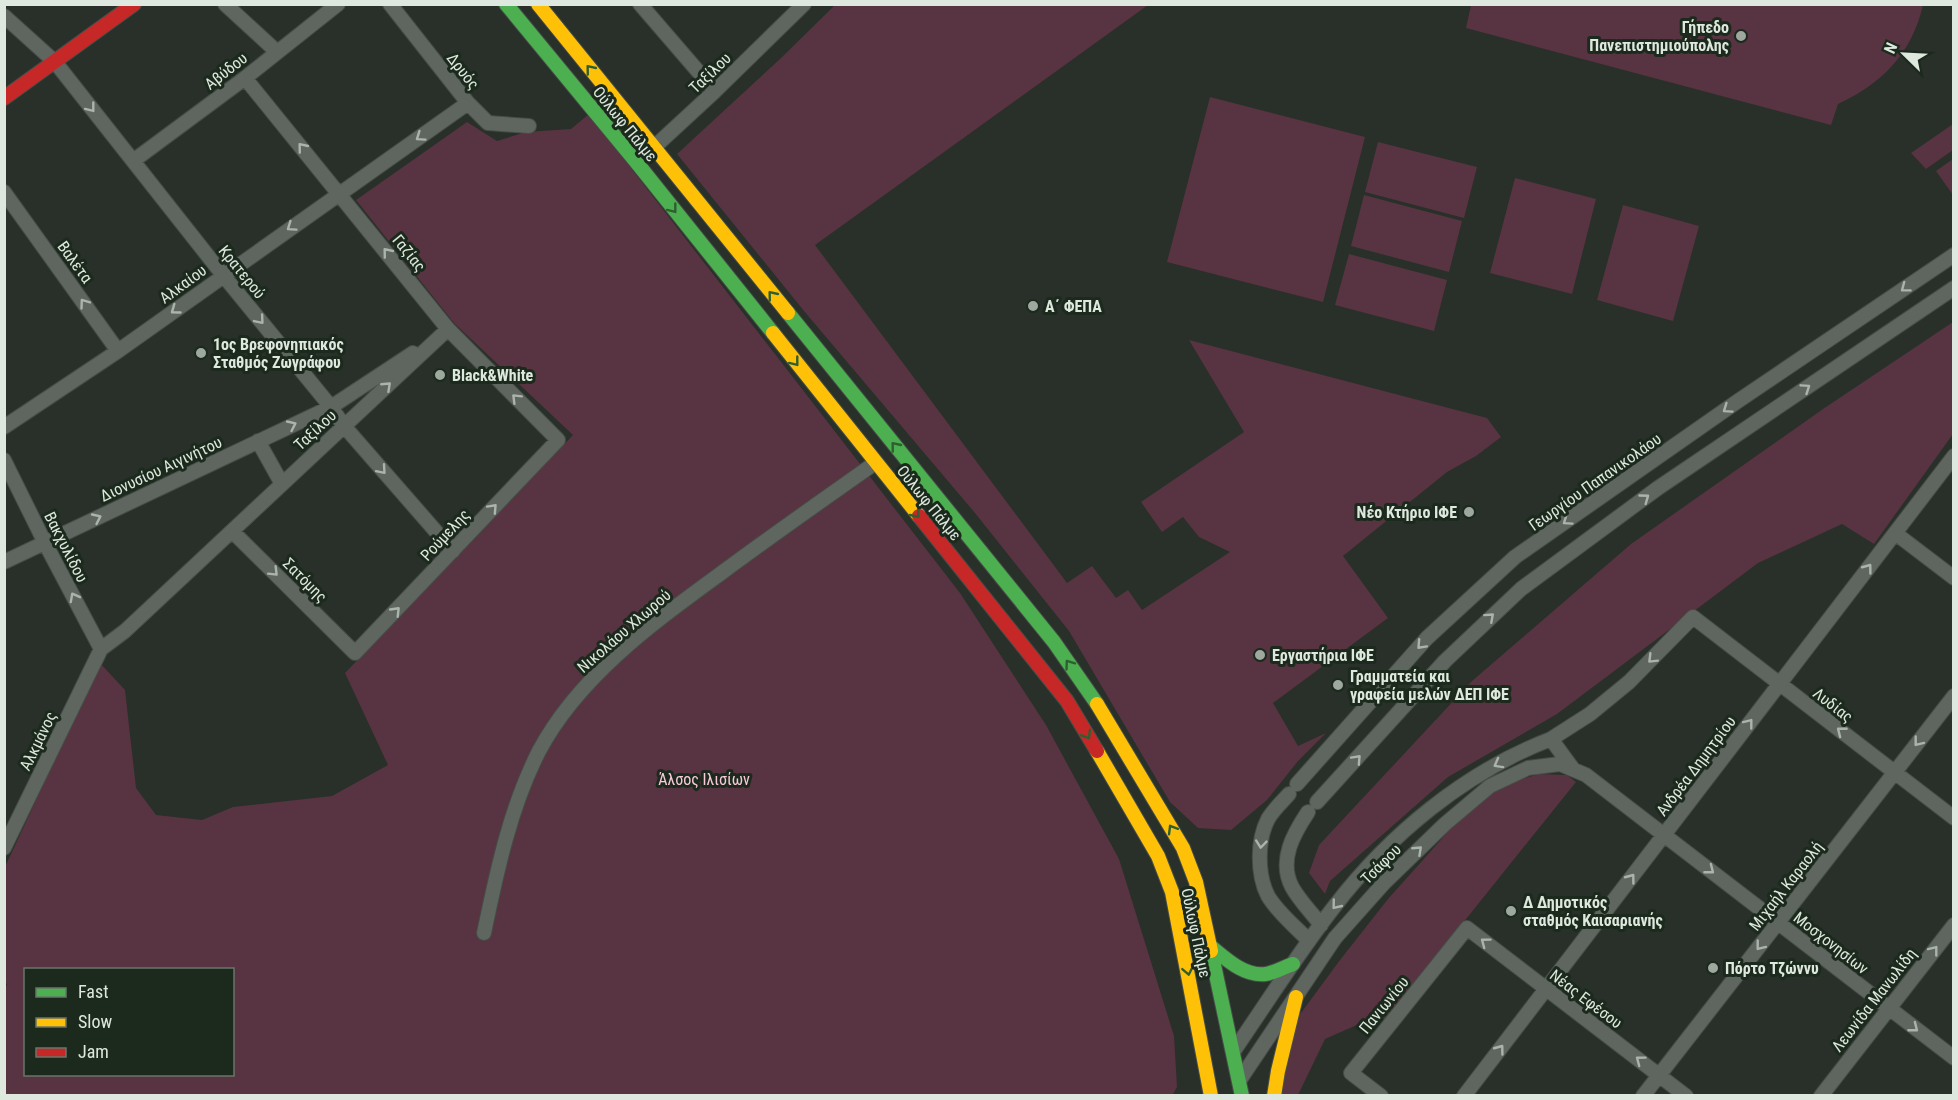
<svg xmlns="http://www.w3.org/2000/svg" width="1958" height="1100" viewBox="0 0 1958 1100" font-family="'Roboto Condensed',sans-serif">
  <style>
    .green { fill: #583342; fill-rule: evenodd }
    .lines { fill: none; stroke-linecap: round; stroke-linejoin: round }
    .street-casing { stroke: #464d47; stroke-width: 16 }
    .fast-casing { stroke: #464d47; stroke-width: 16 }
    .slow-casing { stroke: #464d47; stroke-width: 16 }
    .jam-casing { stroke: #464d47; stroke-width: 16 }
    .street { stroke: #5f6660; stroke-width: 14 }
    .fast { stroke: #4caf50; stroke-width: 14 }
    .slow { stroke: #ffc107; stroke-width: 14 }
    .jam { stroke: #c62828; stroke-width: 14 }
    .oneway { stroke: #2f5f31 }
    .oneway2 { stroke: #abb4ac }
    .poi-dot { fill: #9ea89f; stroke: #1b2a1c; stroke-width: 2 }
    .labels { text-anchor: middle; dominant-baseline: central; stroke-width: 6; stroke-linejoin: round; paint-order: stroke }
    .poi-label { font-size: 16px; font-weight: bold; fill: #dee8de; stroke: #1b2a1c; text-anchor: start }
    .street-label { font-size: 16px; fill: #dee8de; stroke: #1b2a1c }
    .park-label { font-size: 16px; fill: #fcc9dc; stroke: #1b2a1c }
  </style>
  <rect width="100%" height="100%" fill="#283029"/>
  <!-- green -->
  <path class="green" d="M 835,5 L 1148,5 L 815,245 L 1067,583 L 1092,566 L 1116,598 L 1128,590 L 1142,610 L 1230,552 L 1199,537 L 1183,517 L 1162,532 L 1141,502 L 1244,432 L 1189,340 L 1487,418 L 1501,437 L 1476,456 L 1447,472 L 1343,556 L 1388,618 L 1273,703 L 1298,746 L 1326,733 L 1298,761 L 1267,800 L 1231,830 L 1198,828 L 1170,802 L 1069,631 L 975,513 L 804,311 L 677,154 L 780,59 Z
    M 1471,5 L 1471,4 L 1923,5 C 1912,53 1882,84 1838,104 L 1831,125 L 1466,28 Z
    M 1210,97 L 1365,137 L 1323,302 L 1167,262 Z
    M 589,114 L 960,593 L 1046,725 L 1119,859 L 1174,1036 L 1177,1087 L 1172,1096 L 5,1095 L 4,989 L 7,985 L 4,978 L 5,867 L 100,663 L 125,690 L 136,788 L 156,815 L 202,820 L 233,807 L 332,796 L 388,765 L 345,673 L 573,435 L 454,323 L 356,200 L 467,122 L 497,141 L 526,132 L 571,129 ZM 26,970 L 232,970 L 232,1074 L 26,1074 Z
    M 1953,124 L 1953,150 L 1926,169 L 1911,153 Z
    M 1378,142 L 1477,167 L 1464,218 L 1365,192 Z
    M 1953,159 L 1953,195 L 1936,171 Z
    M 1515,178 L 1596,199 L 1572,294 L 1490,273 Z
    M 1364,195 L 1462,221 L 1449,272 L 1351,246 Z
    M 1623,205 L 1699,226 L 1673,321 L 1597,300 Z
    M 1349,254 L 1447,280 L 1434,331 L 1335,305 Z
    M 1953,322 L 1953,434 L 1874,544 L 1842,524 L 1758,563 L 1557,714 L 1448,777 L 1330,881 L 1325,894 L 1309,873 L 1319,845 L 1472,681 L 1631,544 L 1823,409 Z
    M 1539,774 L 1567,775 L 1576,782 L 1386,1019 L 1359,1024 L 1325,1039 L 1298,1095 L 1279,1096 L 1298,1017 L 1340,960 L 1388,899 L 1464,814 L 1487,795 L 1512,782 Z"/>
  <g class="lines">
    <!-- street casing -->
    <g class="street-casing">
      <path id="street" d="M 225,4 L 276,51
        M 390,4 L 468,103 L 488,123 L 529,126
        M 640,4 L 715,91
        M 4,16 L 55,62 L 223,275 L 331,407 L 344,426 L 453,551
        M 133,161 L 245,78 L 338,4
        M 637,163 L 715,91 L 804,4
        M 4,192 L 118,351
        M 4,427 L 118,351 L 468,103
        M 258,441 L 282,484
        M 4,460 L 45,543 L 101,649
        M 232,531 L 355,653 L 558,440 L 448,329 L 245,78
        M 1895,533 L 1954,578
        M 4,562 L 331,407 L 413,353
        M 1573,769 L 1551,739 L 1590,714 L 1629,682 L 1693,617 L 1954,818
        M 1297,784 L 1427,638 L 1515,557 L 1738,401 L 1954,255
        M 1289,794 C 1282,802 1273,810 1268,819 C 1257,840 1257,875 1268,896 C 1278,913 1296,927 1309,941
        M 1317,802 L 1445,661 L 1521,589 L 1658,488 L 1954,288
        M 1308,812 C 1294,833 1278,860 1292,887 C 1299,900 1312,913 1321,925
        M 4,848 L 101,649 L 125,631 L 448,329
        M 484,933 C 497,871 510,808 539,751 C 579,676 653,623 720,574 C 771,536 823,500 875,463
        M 1233,1052 C 1266,1004 1298,953 1334,907 C 1389,835 1465,772 1551,739
        M 1239,1081 L 1335,938 L 1384,883 L 1445,824 L 1490,786 L 1528,768 L 1560,764 L 1586,775 L 1954,1058
        M 1381,1096 L 1351,1073 L 1467,928 L 1686,1096
        M 1464,1096 L 1954,456
        M 1643,1096 L 1954,696
        M 1821,1096 L 1954,925"/>
    </g>
    <!-- fast casing -->
    <g class="fast-casing">
      <path id="fast" d="M 506,4 L 637,163 L 773,333
        M 788,313 L 1054,642 L 1097,704
        M 1209,945 C 1225,958 1244,977 1266,974 C 1276,972 1284,967 1293,964
        M 1211,951 L 1242,1096"/>
    </g>
    <!-- slow casing -->
    <g class="slow-casing">
      <path id="slow" d="M 538,4 L 788,313
        M 773,333 L 919,516
        M 1097,704 L 1183,848 L 1196,882 L 1211,951
        M 1097,751 L 1158,856 L 1172,892 L 1211,1096
        M 1274,1096 L 1278,1071 L 1296,997"/>
    </g>
    <!-- jam casing -->
    <g class="jam-casing">
      <path id="jam" d="M 4,98 L 134,4
        M 919,516 L 1067,701 L 1097,751"/>
    </g>
    <!-- street -->
    <use href="#street" class="street"/>
    <!-- fast -->
    <use href="#fast" class="fast"/>
    <!-- slow -->
    <use href="#slow" class="slow"/>
    <!-- jam -->
    <use href="#jam" class="jam"/>
  </g>
  <!-- one-way arrows -->
  <defs><path id="oneway-chevron" d="M-2-3.5L2.5 0L-2 3.5" fill="none" stroke-width="1.6" stroke-linecap="round" stroke-linejoin="round" transform="scale(1.5)"/></defs>
  <g class="oneway">
    <use href="#oneway-chevron" transform="translate(590 69) rotate(-129)"/>
    <use href="#oneway-chevron" transform="translate(673 209) rotate(52)"/>
    <use href="#oneway-chevron" transform="translate(772 295) rotate(-129)"/>
    <use href="#oneway-chevron" transform="translate(795 362) rotate(52)"/>
    <use href="#oneway-chevron" transform="translate(895 446) rotate(-129)"/>
    <use href="#oneway-chevron" transform="translate(916 514) rotate(51)"/>
    <use href="#oneway-chevron" transform="translate(1069 664) rotate(-126)"/>
    <use href="#oneway-chevron" transform="translate(1087 735) rotate(59)"/>
    <use href="#oneway-chevron" transform="translate(1172 829) rotate(-121)"/>
    <use href="#oneway-chevron" transform="translate(1188 971) rotate(79)"/>
  </g>
  <g class="oneway2">
    <use href="#oneway-chevron" transform="translate(91 108) rotate(52)"/>
    <use href="#oneway-chevron" transform="translate(420 137) rotate(145)"/>
    <use href="#oneway-chevron" transform="translate(302 147) rotate(-129)"/>
    <use href="#oneway-chevron" transform="translate(291 227) rotate(145)"/>
    <use href="#oneway-chevron" transform="translate(387 252) rotate(-129)"/>
    <use href="#oneway-chevron" transform="translate(1905 288) rotate(143)"/>
    <use href="#oneway-chevron" transform="translate(84 303) rotate(-126)"/>
    <use href="#oneway-chevron" transform="translate(175 310) rotate(144)"/>
    <use href="#oneway-chevron" transform="translate(260 320) rotate(50)"/>
    <use href="#oneway-chevron" transform="translate(387 386) rotate(-43)"/>
    <use href="#oneway-chevron" transform="translate(1806 388) rotate(-34)"/>
    <use href="#oneway-chevron" transform="translate(516 398) rotate(-135)"/>
    <use href="#oneway-chevron" transform="translate(1727 409) rotate(145)"/>
    <use href="#oneway-chevron" transform="translate(292 425) rotate(-25)"/>
    <use href="#oneway-chevron" transform="translate(382 470) rotate(49)"/>
    <use href="#oneway-chevron" transform="translate(1645 498) rotate(-36)"/>
    <use href="#oneway-chevron" transform="translate(493 508) rotate(-47)"/>
    <use href="#oneway-chevron" transform="translate(97 518) rotate(-25)"/>
    <use href="#oneway-chevron" transform="translate(1567 521) rotate(145)"/>
    <use href="#oneway-chevron" transform="translate(1868 568) rotate(-53)"/>
    <use href="#oneway-chevron" transform="translate(274 572) rotate(45)"/>
    <use href="#oneway-chevron" transform="translate(74 597) rotate(-118)"/>
    <use href="#oneway-chevron" transform="translate(396 611) rotate(-46)"/>
    <use href="#oneway-chevron" transform="translate(1490 617) rotate(-42)"/>
    <use href="#oneway-chevron" transform="translate(1421 645) rotate(133)"/>
    <use href="#oneway-chevron" transform="translate(1652 659) rotate(135)"/>
    <use href="#oneway-chevron" transform="translate(1749 723) rotate(-52)"/>
    <use href="#oneway-chevron" transform="translate(1841 731) rotate(-142)"/>
    <use href="#oneway-chevron" transform="translate(1918 742) rotate(128)"/>
    <use href="#oneway-chevron" transform="translate(1357 759) rotate(-47)"/>
    <use href="#oneway-chevron" transform="translate(1498 764) rotate(151)"/>
    <use href="#oneway-chevron" transform="translate(1261 844) rotate(96)"/>
    <use href="#oneway-chevron" transform="translate(1418 850) rotate(-43)"/>
    <use href="#oneway-chevron" transform="translate(1710 870) rotate(38)"/>
    <use href="#oneway-chevron" transform="translate(1631 878) rotate(-53)"/>
    <use href="#oneway-chevron" transform="translate(1336 905) rotate(129)"/>
    <use href="#oneway-chevron" transform="translate(1485 942) rotate(-143)"/>
    <use href="#oneway-chevron" transform="translate(1760 946) rotate(128)"/>
    <use href="#oneway-chevron" transform="translate(1934 950) rotate(-52)"/>
    <use href="#oneway-chevron" transform="translate(1914 1028) rotate(38)"/>
    <use href="#oneway-chevron" transform="translate(1500 1049) rotate(-53)"/>
    <use href="#oneway-chevron" transform="translate(1640 1060) rotate(-143)"/>
  </g>
  <!-- markers -->
  <g class="poi-dot">
    <circle cx="1741" cy="36" r="6"/>
    <circle cx="1033" cy="306" r="6"/>
    <circle cx="201" cy="353" r="6"/>
    <circle cx="440" cy="375" r="6"/>
    <circle cx="1469" cy="512" r="6"/>
    <circle cx="1260" cy="655" r="6"/>
    <circle cx="1338" cy="685" r="6"/>
    <circle cx="1511" cy="911" r="6"/>
    <circle cx="1713" cy="968" r="6"/>
  </g>
  <g class="labels">
    <!-- poi labels -->
    <g class="poi-label">
      <text x="1729" y="27" text-anchor="end">Γήπεδο<tspan x="1729" dy="18">Πανεπιστημιούπολης</tspan></text>
      <text x="1045" y="306">Α΄ ΦΕΠΑ</text>
      <text x="213" y="344">1ος Βρεφονηπιακός<tspan x="213" dy="18">Σταθμός Ζωγράφου</tspan></text>
      <text x="452" y="375">Black&amp;White</text>
      <text x="1457" y="512" text-anchor="end">Νέο Κτήριο ΙΦΕ</text>
      <text x="1272" y="655">Εργαστήρια ΙΦΕ</text>
      <text x="1350" y="676">Γραμματεία και<tspan x="1350" dy="18">γραφεία μελών ΔΕΠ ΙΦΕ</tspan></text>
      <text x="1523" y="902">Δ Δημοτικός<tspan x="1523" dy="18">σταθμός Καισαριανής</tspan></text>
      <text x="1725" y="968">Πόρτο Τζώννυ</text>
    </g>
    <!-- street labels -->
    <g class="street-label">
      <text transform="translate(226 71) rotate(-38)">Αβύδου</text>
      <text transform="translate(463 71) rotate(52)">Δρυός</text>
      <text transform="translate(710 73) rotate(-44)">Ταξίλου</text>
      <text transform="translate(625 124) rotate(51)">Ούλωφ Πάλμε</text>
      <text transform="translate(409 253) rotate(51)">Γαζίας</text>
      <text transform="translate(75 262) rotate(54)">Βαλέτα</text>
      <text transform="translate(242 272) rotate(51)">Κρατερού</text>
      <text transform="translate(183 284) rotate(-36)">Αλκαίου</text>
      <text transform="translate(315 430) rotate(-43)">Ταξίλου</text>
      <text transform="translate(161 469) rotate(-25)">Διονυσίου Αιγινήτου</text>
      <text transform="translate(1595 482) rotate(-35)">Γεωργίου Παπανικολάου</text>
      <text transform="translate(929 503) rotate(51)">Ούλωφ Πάλμε</text>
      <text transform="translate(445 535) rotate(-47)">Ρούμελης</text>
      <text transform="translate(66 547) rotate(63)">Βακχυλίδου</text>
      <text transform="translate(305 580) rotate(45)">Σατόμης</text>
      <text transform="translate(624 631) rotate(-41)">Νικολάου Χλωρού</text>
      <text transform="translate(1833 705) rotate(38)">Λυδίας</text>
      <text transform="translate(38 741) rotate(-64)">Αλκμάνος</text>
      <text transform="translate(1696 766) rotate(-53)">Ανδρέα Δημητρίου</text>
      <text transform="translate(1381 864) rotate(-45)">Τσάφου</text>
      <text transform="translate(1786 886) rotate(-52)">Μιχαήλ Καραολή</text>
      <text transform="translate(1196 933) rotate(78)">Ούλωφ Πάλμε</text>
      <text transform="translate(1831 943) rotate(38)">Μοσχονησίων</text>
      <text transform="translate(1586 999) rotate(37)">Νέας Εφέσου</text>
      <text transform="translate(1874 1000) rotate(-52)">Λεωνίδα Μανωλίδη</text>
      <text transform="translate(1384 1005) rotate(-51)">Πανιωνίου</text>
    </g>
    <!-- park labels -->
    <g class="park-label">
      <text x="704" y="779">Άλσος Ιλισίων</text>
    </g>
  </g>
  <!-- border -->
  <rect width="1958" height="1100" fill="none" stroke="#dee8de" stroke-width="12"/>
  <!-- legend -->
  <rect x="24" y="968" width="210" height="108" fill="#1b2a1c" stroke="#69766a" stroke-width="1.5"/>
  <rect x="36" y="988" width="30" height="9" fill="#4caf50" stroke="#69766a" stroke-width="1.5"/>
  <text x="78" y="998" font-size="18" fill="#dee8de">Fast</text>
  <rect x="36" y="1018" width="30" height="9" fill="#ffc107" stroke="#69766a" stroke-width="1.5"/>
  <text x="78" y="1028" font-size="18" fill="#dee8de">Slow</text>
  <rect x="36" y="1048" width="30" height="9" fill="#c62828" stroke="#69766a" stroke-width="1.5"/>
  <text x="78" y="1058" font-size="18" fill="#dee8de">Jam</text>
  <!-- north arrow -->
  <g transform="translate(1904 54) rotate(294)" stroke="#1b2a1c" stroke-width="4.5" paint-order="stroke">
  <path d="M0-4.5L10 22L0 15L-10 22Z" fill="#dee8de"/>
  <text y="-9" font-size="16" font-weight="bold" text-anchor="middle" fill="#dee8de">N</text>
  </g>
</svg>
